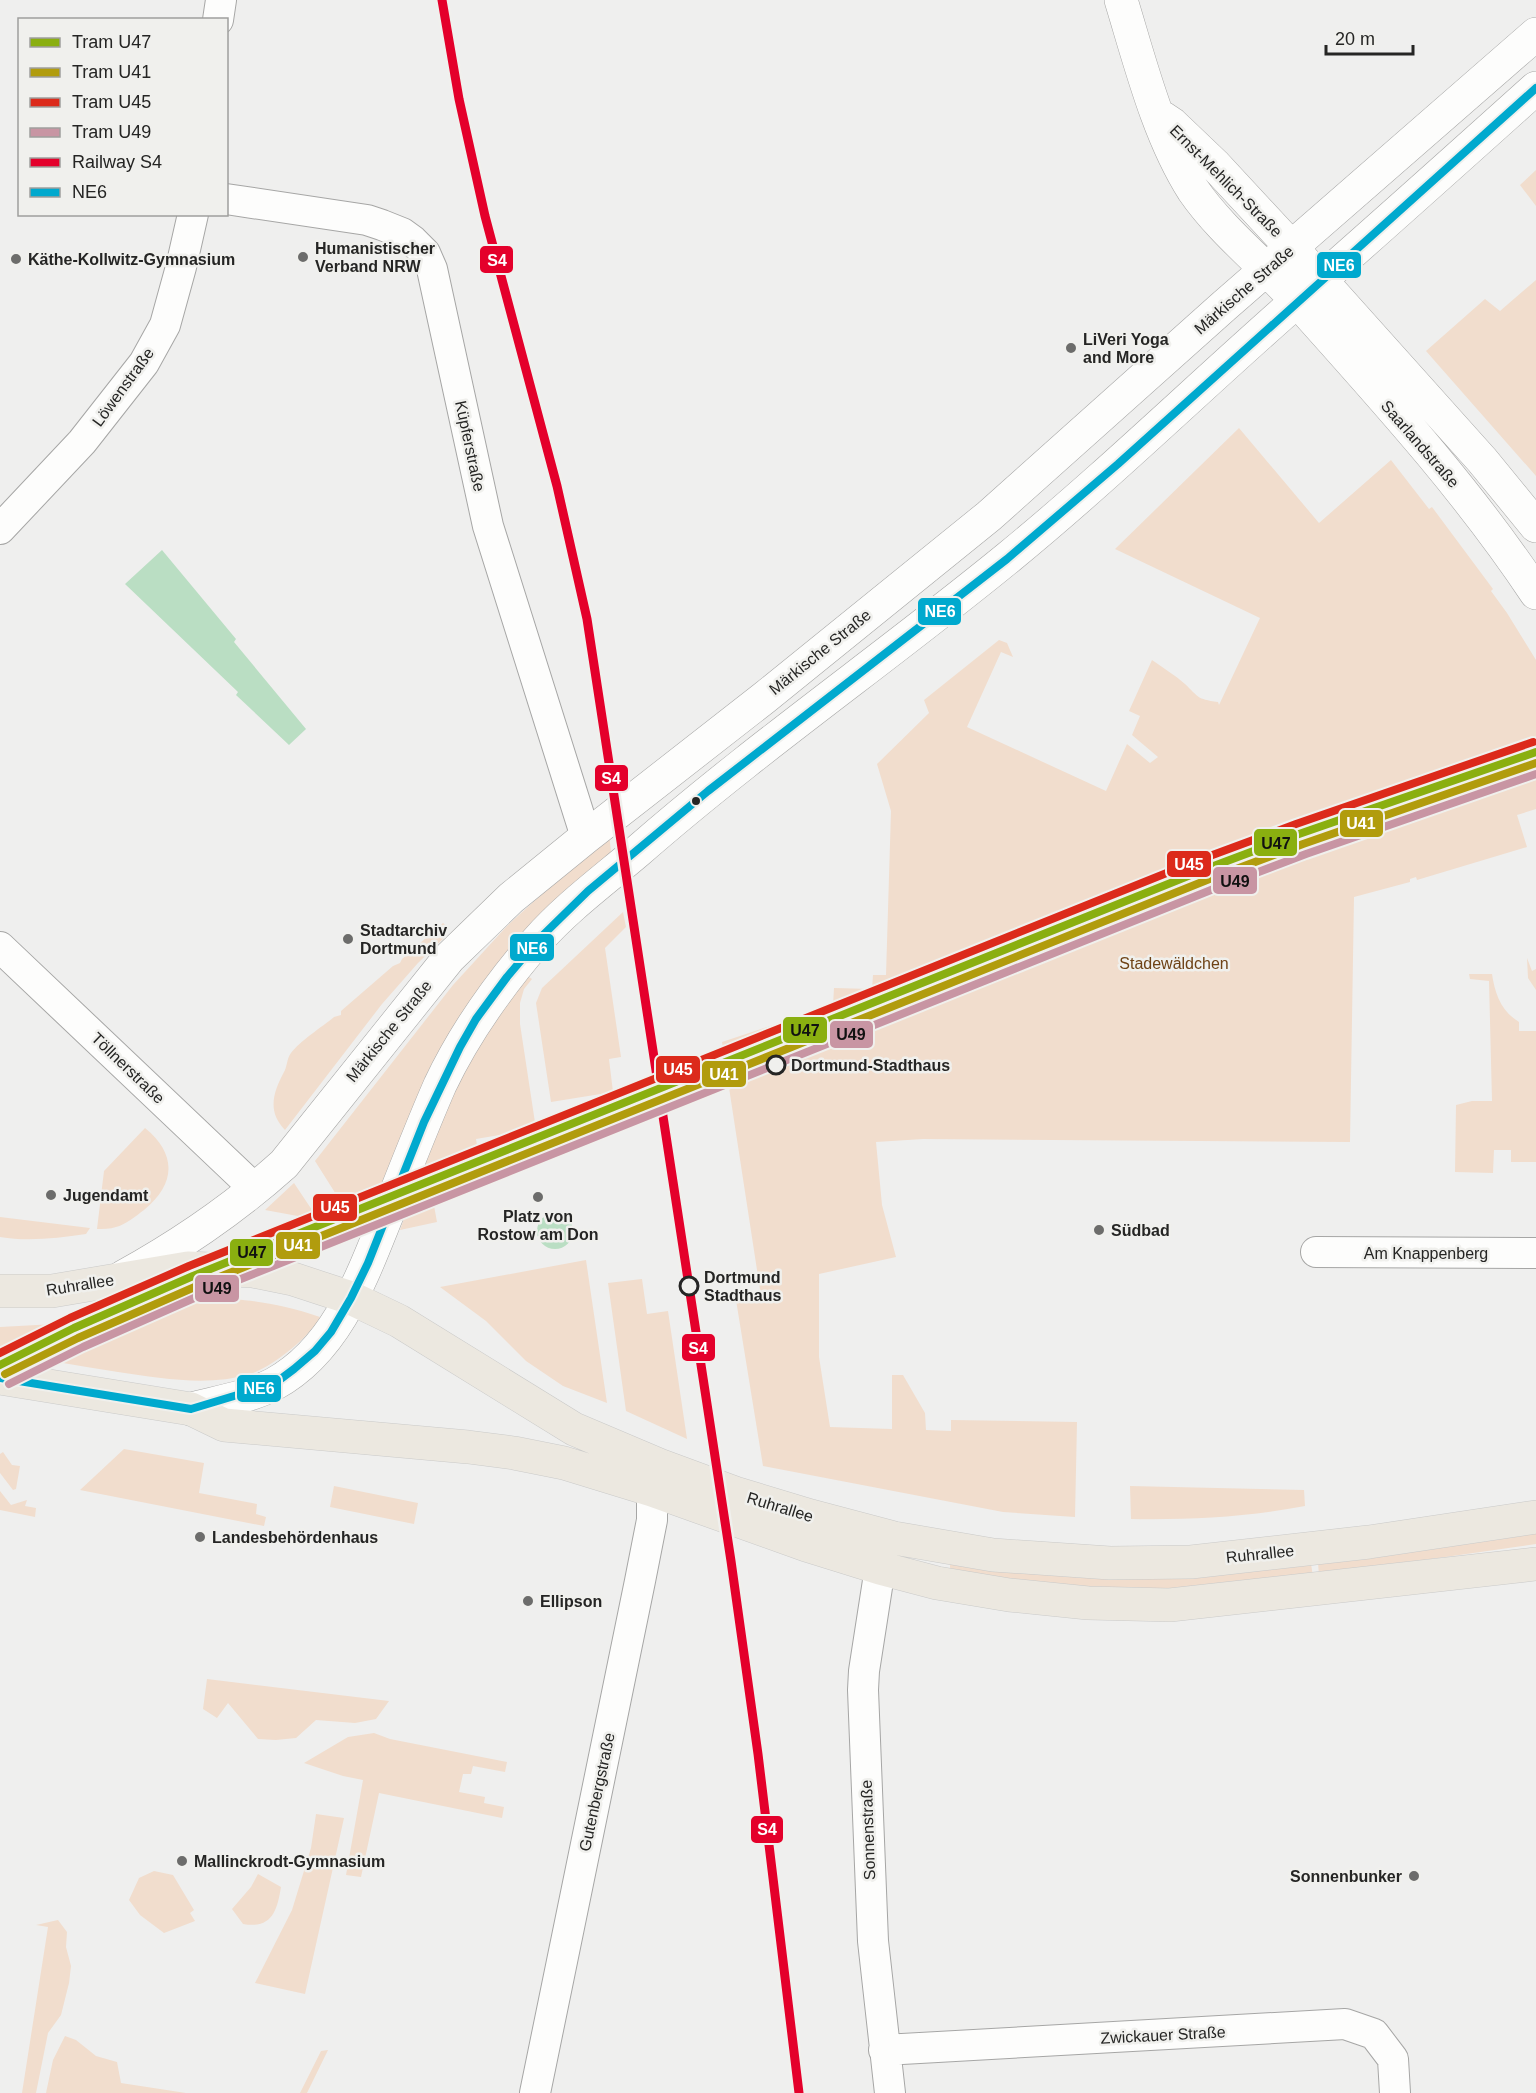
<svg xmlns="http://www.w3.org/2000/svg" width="1536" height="2093" viewBox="0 0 1536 2093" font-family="Arial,sans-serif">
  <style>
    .green { fill: #f1ddcd }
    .water { fill: #badec3 }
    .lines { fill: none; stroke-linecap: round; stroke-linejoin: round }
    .street-casing { stroke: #a6a6a5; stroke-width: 32 }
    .secondary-casing { stroke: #a6a6a5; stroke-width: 34 }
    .primary-casing { stroke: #cacac9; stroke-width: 34 }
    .street { stroke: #fdfdfc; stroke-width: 30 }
    .secondary { stroke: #fdfdfc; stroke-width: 33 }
    .primary { stroke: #ece8e0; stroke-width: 33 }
    .bus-1-casing { stroke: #f0f0ed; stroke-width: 12 }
    .bus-1 { stroke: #00a9ce; stroke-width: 8 }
    .rail-1-casing { stroke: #f0f0ed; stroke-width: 14 }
    .rail-1 { stroke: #e4002b; stroke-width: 9 }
    .tram-1-casing { stroke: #f0f0ed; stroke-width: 12 }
    .tram-2-casing { stroke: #f0f0ed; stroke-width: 12 }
    .tram-3-casing { stroke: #f0f0ed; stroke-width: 12 }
    .tram-4-casing { stroke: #f0f0ed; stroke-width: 12 }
    .tram-1 { stroke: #8aaf10; stroke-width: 8 }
    .tram-2 { stroke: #b19c0d; stroke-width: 8 }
    .tram-3 { stroke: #dc2a1b; stroke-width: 8 }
    .tram-4 { stroke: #c895a3; stroke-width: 8 }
    .poi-dot { fill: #6c6c6b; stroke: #f0f0ed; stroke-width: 2 }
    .bus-dot { fill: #252524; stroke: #f0f0ed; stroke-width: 2 }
    .stop-dot { fill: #f0f0ed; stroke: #252524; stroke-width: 3 }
    .labels { text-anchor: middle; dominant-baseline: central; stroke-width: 5; stroke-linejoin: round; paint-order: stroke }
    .street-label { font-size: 16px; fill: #252524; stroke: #f0f0ed }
    .poi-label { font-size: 16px; font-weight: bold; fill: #252524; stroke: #f0f0ed; text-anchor: start }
    .park-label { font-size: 16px; fill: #6e4215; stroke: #f0f0ed }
    .stop-label { font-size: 16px; font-weight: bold; fill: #252524; stroke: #f0f0ed; text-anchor: start }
    .line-badge { stroke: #f0f0ed; stroke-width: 2 }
    .badge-label { font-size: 16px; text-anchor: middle; font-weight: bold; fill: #fff }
    .pale-badge-label { font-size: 16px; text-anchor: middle; font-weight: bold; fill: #111 }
  </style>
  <rect width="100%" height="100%" fill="#efefee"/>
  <!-- green -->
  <path class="green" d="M 1536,170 L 1536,206 L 1520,185 Z
    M 1536,280 L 1536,476 L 1426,351 L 1485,299 L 1500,311 Z
    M 1239,428 L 1319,523 L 1391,460 L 1429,509 L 1432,507 L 1493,589 L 1491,591 L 1507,613 L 1536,660 L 1536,809 L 1517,815 L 1527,847 L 1417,880 L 1416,877 L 1410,879 L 1410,882 L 1354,897 L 1350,1142 L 923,1139 L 876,1142 L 882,1205 L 896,1257 L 819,1274 L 819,1357 L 830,1427 L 892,1429 L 892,1375 L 903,1375 L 925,1413 L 926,1430 L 951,1431 L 951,1420 L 1077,1422 L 1075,1517 L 1003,1512 L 763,1466 L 736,1300 L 761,1296 L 722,1042 L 833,1005 L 834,988 L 872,989 L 873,975 L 886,975 L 891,811 L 877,764 L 929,713 L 924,700 L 999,640 L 1007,643 L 1013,657 L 1001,652 L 967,727 L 1106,791 L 1127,744 L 1150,763 L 1158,757 L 1132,735 L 1140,716 L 1129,711 L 1152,660 C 1163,668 1175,675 1185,684 C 1199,697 1196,699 1218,702 L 1219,705 L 1260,618 L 1115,549 Z
    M 609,833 L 611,852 L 545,913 L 363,1237 L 315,1161 L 453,985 L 507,926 Z
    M 623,912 L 626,927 L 605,948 L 621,1057 L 609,1059 L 613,1092 L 551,1102 L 536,1003 L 542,988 Z
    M 443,923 L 447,926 L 446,936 L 418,963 L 382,1004 L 285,1130 C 266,1110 274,1091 285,1070 C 287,1066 287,1058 291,1053 C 300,1041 322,1027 334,1017 L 341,1015 L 341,1011 L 393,966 L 400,963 L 402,959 Z
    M 1527,958 L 1532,971 L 1536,969 L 1536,990 L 1528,978 Z
    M 1469,974 L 1492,974 C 1495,994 1501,1011 1519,1022 L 1519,1031 L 1536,1031 L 1536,1162 L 1511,1162 L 1511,1150 L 1494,1150 L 1493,1173 L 1455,1172 L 1456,1105 L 1472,1101 L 1492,1101 L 1489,981 L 1470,979 Z
    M 526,975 L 532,979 L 524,989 L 520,1003 L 520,1024 L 536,1129 L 476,1139 L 482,1176 L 461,1180 L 463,1194 L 433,1200 L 437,1222 L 400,1230 L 441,1116 L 466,1065 Z
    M 145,1128 C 177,1154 176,1184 144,1210 C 136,1216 125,1225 116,1227 C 110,1229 103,1229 97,1229 L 104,1171 Z
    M 294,1183 L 316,1216 L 314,1219 L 265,1210 Z
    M 0,1218 L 0,1217 L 90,1228 L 86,1234 C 57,1238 29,1242 0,1237 Z
    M 586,1260 L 607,1403 L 563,1386 L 526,1361 L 486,1321 L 440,1287 Z
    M 642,1279 L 647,1314 L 668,1311 L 687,1439 L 626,1411 L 608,1283 Z
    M 208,1297 C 251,1300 278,1303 320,1317 C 310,1337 271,1368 250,1374 C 207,1387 161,1378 118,1372 C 78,1366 39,1359 0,1351 L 0,1327 L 55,1324 L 171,1298 Z
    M 124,1449 L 204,1463 L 199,1493 L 257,1504 L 256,1514 L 266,1517 L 264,1526 L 80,1490 Z
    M 3,1452 L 12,1465 L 20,1466 L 16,1489 L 13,1490 L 0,1473 L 0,1454 Z
    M 334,1486 L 418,1503 L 414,1524 L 330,1507 Z
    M 1130,1486 L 1304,1490 L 1305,1506 C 1248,1517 1189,1520 1131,1519 Z
    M 0,1491 L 11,1505 L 27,1500 L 25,1506 L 36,1508 L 35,1517 L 0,1510 Z
    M 1536,1531 L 1536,1544 L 1319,1575 L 1318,1563 Z
    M 950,1564 L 1311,1564 L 1313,1576 C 1232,1584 1149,1596 1067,1587 C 1028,1583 989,1576 950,1570 Z
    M 207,1679 L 389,1701 L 376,1719 L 355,1723 L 316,1720 L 296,1738 L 276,1740 L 258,1739 L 228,1703 L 217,1718 L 203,1709 Z
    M 374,1733 L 390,1739 L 507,1762 L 505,1772 L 473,1766 L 471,1774 L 463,1774 L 459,1792 L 485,1797 L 484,1803 L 504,1807 L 502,1818 L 379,1793 L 361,1877 L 346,1875 L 363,1780 L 343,1776 L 304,1763 L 348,1737 Z
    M 316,1814 L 344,1818 L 305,1994 L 255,1983 L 292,1910 L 311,1848 Z
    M 154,1871 L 173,1875 L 194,1910 L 190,1913 L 195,1921 L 164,1933 L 140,1915 L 129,1900 L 139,1878 Z
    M 258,1874 L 281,1887 C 277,1911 272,1929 243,1924 L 232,1909 L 251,1887 Z
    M 58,1920 L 67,1932 L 66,1947 L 71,1966 L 69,1983 L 61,2015 L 48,2033 L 36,2093 L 22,2093 L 48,1927 L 36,1925 Z
    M 65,2036 L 76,2040 L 96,2056 L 117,2062 L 121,2083 L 186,2093 L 46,2093 L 53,2060 Z
    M 328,2050 L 307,2093 L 300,2093 L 321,2051 Z"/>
  <!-- water -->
  <path class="water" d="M 162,550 L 236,639 L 234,642 L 306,729 L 289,745 L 236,695 L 238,692 L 125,584 Z
    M537 1231a18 18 0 1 1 36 0a18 18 0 1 1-36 0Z"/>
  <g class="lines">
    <!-- street casing -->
    <g class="street-casing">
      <path id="street" d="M 218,20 L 221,0
        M 226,199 L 367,220 L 382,225 L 402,233 L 413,241 L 425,253 L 432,269 L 488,526 L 586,837
        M 0,529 L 82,442 L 144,363 L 165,325 L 181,267 L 193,214
        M 0,947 L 255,1189
        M 1316,1252 L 1536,1253
        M 880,1568 L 864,1671 L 863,1690 L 873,1941 L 890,2093
        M 884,2050 L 1345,2024 L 1374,2034 L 1393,2059 L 1395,2093
        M 535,2093 L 640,1581 L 652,1520 L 652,1490"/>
    </g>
    <!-- secondary casing -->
    <g class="secondary-casing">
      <path id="secondary" d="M 1121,0 C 1140,62 1158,135 1193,190 C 1222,232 1264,264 1298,302 C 1381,395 1467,489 1536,593
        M 1163,118 L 1172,124 L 1215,165 L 1292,248 L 1482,460 L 1536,526
        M 123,1277 C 181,1245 235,1208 284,1164 L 449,958 L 511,898 L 586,837 L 764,698 L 989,516 L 1224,306 L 1536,34
        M 191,1409 C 218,1402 249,1397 274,1384 C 338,1349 363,1274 389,1210 C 406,1168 422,1126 440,1085 C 465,1032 499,985 537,941 C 567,907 604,880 638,851 C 757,747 887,657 1009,557 C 1109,475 1201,385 1298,300 C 1378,230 1457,159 1536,88"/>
    </g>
    <!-- primary casing -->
    <g class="primary-casing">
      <path id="primary" d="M 0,1291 L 52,1291 L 188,1268 L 253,1271 L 293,1279 L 351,1298 L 399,1321 L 574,1429 L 659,1465 L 735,1493 L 811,1516 L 894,1538 L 993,1555 L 1110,1563 L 1191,1562 L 1369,1542 L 1536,1517
        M 0,1378 L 191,1409 L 224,1425 L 468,1447 L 514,1453 L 564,1463 L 652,1490 L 806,1545 L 880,1568 L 937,1583 L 1009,1595 L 1088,1603 L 1170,1605 L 1536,1564"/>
    </g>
    <!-- street -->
    <use href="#street" class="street"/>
    <!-- secondary -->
    <use href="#secondary" class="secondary"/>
    <!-- primary -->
    <use href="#primary" class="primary"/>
    <!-- bus-1 casing -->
    <g class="bus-1-casing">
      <path id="bus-1" d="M 0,1378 L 191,1409 L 274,1384 L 294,1369 L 315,1351 L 331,1332 L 351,1298 L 368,1263 L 424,1122 L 460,1047 L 476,1019 L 507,977 L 540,938 L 588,891 L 708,791 L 1007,559 L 1118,464 L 1536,88"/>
    </g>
    <!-- bus-1 -->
    <use href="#bus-1" class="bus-1"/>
    <!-- rail-1 casing -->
    <g class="rail-1-casing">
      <path id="rail-1" d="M 442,0 L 459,99 L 485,216 L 557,486 L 587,619 L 731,1561 L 758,1754 L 799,2093"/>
    </g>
    <!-- rail-1 -->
    <use href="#rail-1" class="rail-1"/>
    <!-- tram-1 casing -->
    <g class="tram-1-casing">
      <path id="tram-1" d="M 0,1365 L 74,1328 L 193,1276 L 1203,870 L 1299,834 L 1536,752"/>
    </g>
    <!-- tram-2 casing -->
    <g class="tram-2-casing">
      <path id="tram-2" d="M 5,1374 L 78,1338 L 197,1286 L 1207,880 L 1303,844 L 1536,763"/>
    </g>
    <!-- tram-3 casing -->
    <g class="tram-3-casing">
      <path id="tram-3" d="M 0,1353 L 70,1318 L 189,1266 L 1199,860 L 1296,824 L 1533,742"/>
    </g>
    <!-- tram-4 casing -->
    <g class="tram-4-casing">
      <path id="tram-4" d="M 9,1384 L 83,1347 L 201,1295 L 1211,890 L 1306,854 L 1536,774"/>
    </g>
    <!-- tram-1 -->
    <use href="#tram-1" class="tram-1"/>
    <!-- tram-2 -->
    <use href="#tram-2" class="tram-2"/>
    <!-- tram-3 -->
    <use href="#tram-3" class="tram-3"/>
    <!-- tram-4 -->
    <use href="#tram-4" class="tram-4"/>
  </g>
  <!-- markers -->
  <g class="poi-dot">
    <circle cx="303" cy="257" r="6"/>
    <circle cx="16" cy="259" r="6"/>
    <circle cx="1071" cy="348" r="6"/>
    <circle cx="348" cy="939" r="6"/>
    <circle cx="51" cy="1195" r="6"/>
    <circle cx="538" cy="1197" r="6"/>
    <circle cx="1099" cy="1230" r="6"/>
    <circle cx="200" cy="1537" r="6"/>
    <circle cx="528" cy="1601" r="6"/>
    <circle cx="182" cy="1861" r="6"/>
    <circle cx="1414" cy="1876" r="6"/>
  </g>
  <circle class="bus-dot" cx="696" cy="801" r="5"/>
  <g class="stop-dot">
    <circle cx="776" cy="1065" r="9"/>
    <circle cx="689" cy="1286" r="9"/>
  </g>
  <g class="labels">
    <!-- street labels -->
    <g class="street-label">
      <text transform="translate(1226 181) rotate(45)">Ernst-Mehlich-Straße</text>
      <text transform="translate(1244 290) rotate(-41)">Märkische Straße</text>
      <text transform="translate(123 387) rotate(-54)">Löwenstraße</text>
      <text transform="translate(1420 444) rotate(49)">Saarlandstraße</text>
      <text transform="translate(470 446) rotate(78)">Küpferstraße</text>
      <text transform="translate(820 652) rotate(-39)">Märkische Straße</text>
      <text transform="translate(389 1031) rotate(-51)">Märkische Straße</text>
      <text transform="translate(128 1068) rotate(44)">Töllnerstraße</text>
      <text x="1426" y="1253">Am Knappenberg</text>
      <text transform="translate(80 1285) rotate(-9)">Ruhrallee</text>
      <text transform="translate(780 1507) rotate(17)">Ruhrallee</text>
      <text transform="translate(1260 1554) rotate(-6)">Ruhrallee</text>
      <text transform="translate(597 1792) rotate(-78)">Gutenbergstraße</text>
      <text transform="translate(868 1830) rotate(-92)">Sonnenstraße</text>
      <text transform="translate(1163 2035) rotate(-3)">Zwickauer Straße</text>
    </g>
    <!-- poi labels -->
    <g class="poi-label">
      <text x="315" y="248">Humanistischer<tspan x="315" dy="18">Verband NRW</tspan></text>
      <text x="28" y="259">Käthe-Kollwitz-Gymnasium</text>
      <text x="1083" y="339">LiVeri Yoga<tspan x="1083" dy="18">and More</tspan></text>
      <text x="360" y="930">Stadtarchiv<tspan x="360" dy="18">Dortmund</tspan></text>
      <text x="63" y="1195">Jugendamt</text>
      <text x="538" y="1216" text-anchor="middle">Platz von<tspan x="538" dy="18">Rostow am Don</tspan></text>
      <text x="1111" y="1230">Südbad</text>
      <text x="212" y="1537">Landesbehördenhaus</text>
      <text x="540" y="1601">Ellipson</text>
      <text x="194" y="1861">Mallinckrodt-Gymnasium</text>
      <text x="1402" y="1876" text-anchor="end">Sonnenbunker</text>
    </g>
    <!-- park labels -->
    <g class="park-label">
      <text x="1174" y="963">Stadewäldchen</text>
    </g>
    <!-- stop labels -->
    <g class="stop-label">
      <text x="791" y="1065">Dortmund-Stadthaus</text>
      <text x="704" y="1277">Dortmund<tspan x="704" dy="18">Stadthaus</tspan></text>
    </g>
  </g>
  <g class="line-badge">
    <rect x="479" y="245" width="35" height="29" rx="6" fill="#e4002b"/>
    <rect x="1316" y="251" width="46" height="28" rx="6" fill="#00a9ce"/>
    <rect x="917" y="597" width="45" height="29" rx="6" fill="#00a9ce"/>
    <rect x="594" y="764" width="35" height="28" rx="6" fill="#e4002b"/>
    <rect x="1339" y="809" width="45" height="29" rx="6" fill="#b19c0d"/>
    <rect x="1253" y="828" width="45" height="29" rx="6" fill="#8aaf10"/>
    <rect x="1166" y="850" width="46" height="28" rx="6" fill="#dc2a1b"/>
    <rect x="1212" y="866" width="46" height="29" rx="6" fill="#c895a3"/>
    <rect x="509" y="933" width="46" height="29" rx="6" fill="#00a9ce"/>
    <rect x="782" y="1016" width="46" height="28" rx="6" fill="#8aaf10"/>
    <rect x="829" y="1020" width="45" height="29" rx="6" fill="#c895a3"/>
    <rect x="655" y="1055" width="46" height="29" rx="6" fill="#dc2a1b"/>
    <rect x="701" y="1060" width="46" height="28" rx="6" fill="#b19c0d"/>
    <rect x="312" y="1193" width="46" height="29" rx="6" fill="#dc2a1b"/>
    <rect x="275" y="1231" width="46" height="29" rx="6" fill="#b19c0d"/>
    <rect x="229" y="1238" width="45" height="29" rx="6" fill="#8aaf10"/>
    <rect x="194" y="1274" width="46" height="29" rx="6" fill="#c895a3"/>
    <rect x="681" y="1333" width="35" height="29" rx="6" fill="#e4002b"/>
    <rect x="236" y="1374" width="46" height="29" rx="6" fill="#00a9ce"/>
    <rect x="750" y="1815" width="34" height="29" rx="6" fill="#e4002b"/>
  </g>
  <g class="badge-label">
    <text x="497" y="266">S4</text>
    <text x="1339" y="271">NE6</text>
    <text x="940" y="617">NE6</text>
    <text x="611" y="784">S4</text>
    <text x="1361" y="829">U41</text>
    <text x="1189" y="870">U45</text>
    <text x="532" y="954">NE6</text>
    <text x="678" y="1075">U45</text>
    <text x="724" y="1080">U41</text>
    <text x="335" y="1213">U45</text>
    <text x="298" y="1251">U41</text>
    <text x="698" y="1354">S4</text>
    <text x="259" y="1394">NE6</text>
    <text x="767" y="1835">S4</text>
  </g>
  <g class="pale-badge-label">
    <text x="1276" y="849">U47</text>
    <text x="1235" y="887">U49</text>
    <text x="805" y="1036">U47</text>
    <text x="851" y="1040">U49</text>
    <text x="252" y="1258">U47</text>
    <text x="217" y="1294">U49</text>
  </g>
  <!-- legend -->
  <rect x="18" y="18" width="210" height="198" fill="#f0f0ed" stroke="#9f9f9d" stroke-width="1.5"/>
  <rect x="30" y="38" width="30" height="9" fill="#8aaf10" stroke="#9f9f9d" stroke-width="1.5"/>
  <text x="72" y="48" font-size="18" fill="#252524">Tram U47</text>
  <rect x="30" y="68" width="30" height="9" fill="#b19c0d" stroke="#9f9f9d" stroke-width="1.5"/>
  <text x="72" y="78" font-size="18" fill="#252524">Tram U41</text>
  <rect x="30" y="98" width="30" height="9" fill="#dc2a1b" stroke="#9f9f9d" stroke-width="1.5"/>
  <text x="72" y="108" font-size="18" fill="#252524">Tram U45</text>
  <rect x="30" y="128" width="30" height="9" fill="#c895a3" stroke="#9f9f9d" stroke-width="1.5"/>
  <text x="72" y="138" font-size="18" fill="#252524">Tram U49</text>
  <rect x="30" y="158" width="30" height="9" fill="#e4002b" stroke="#9f9f9d" stroke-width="1.5"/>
  <text x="72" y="168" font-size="18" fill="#252524">Railway S4</text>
  <rect x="30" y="188" width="30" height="9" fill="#00a9ce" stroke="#9f9f9d" stroke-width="1.5"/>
  <text x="72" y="198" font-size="18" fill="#252524">NE6</text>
  <!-- scale -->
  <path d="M1326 45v9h87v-9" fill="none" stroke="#252524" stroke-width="3"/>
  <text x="1335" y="45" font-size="18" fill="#252524" stroke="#f0f0ed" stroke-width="4.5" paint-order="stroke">20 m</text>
</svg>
